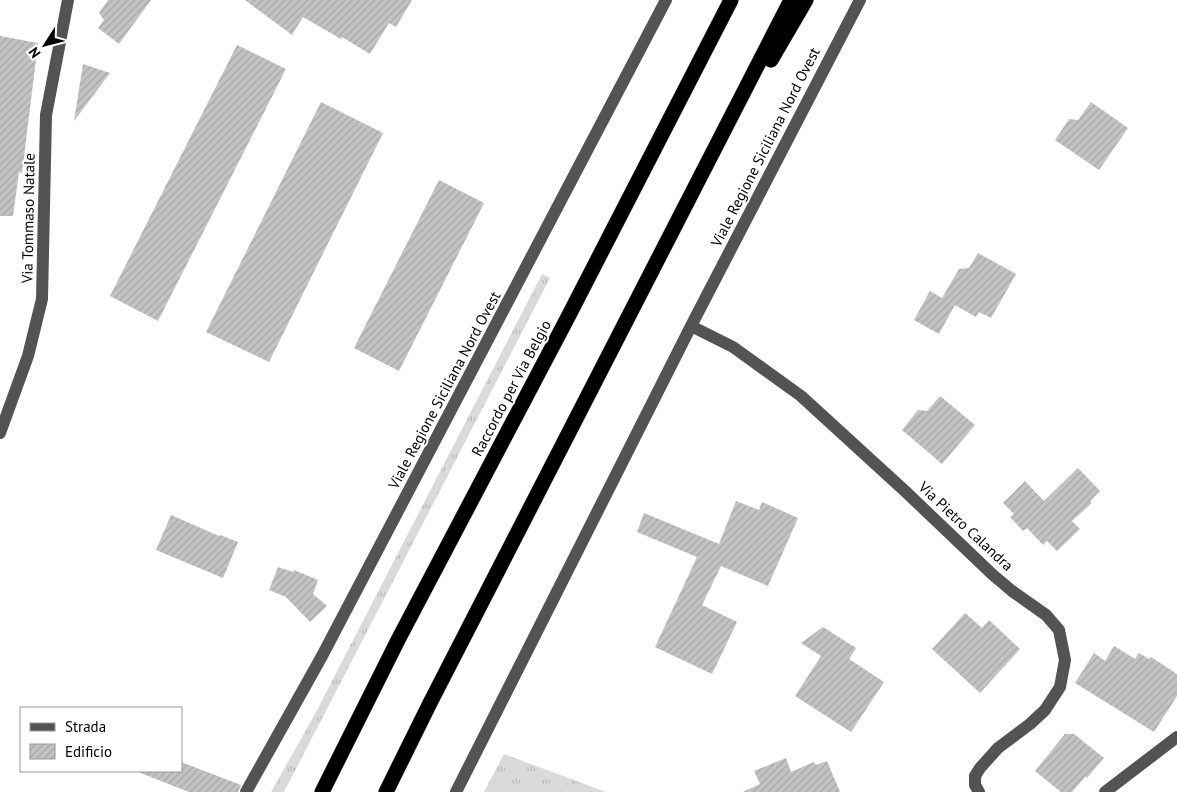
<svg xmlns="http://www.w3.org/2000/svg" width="1177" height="792" viewBox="0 0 1177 792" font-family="'PT Sans',sans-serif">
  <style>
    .grass { fill: url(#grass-tufts) }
    .building { fill: url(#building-hatch) }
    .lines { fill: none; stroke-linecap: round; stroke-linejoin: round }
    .highway-casing { stroke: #dbdbdb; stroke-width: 16 }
    .minor { stroke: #535353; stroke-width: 12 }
    .highway { stroke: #000; stroke-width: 15 }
    .labels { text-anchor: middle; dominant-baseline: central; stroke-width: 4; stroke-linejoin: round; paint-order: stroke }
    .street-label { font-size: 15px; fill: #000; stroke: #fff }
  </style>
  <defs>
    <pattern id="grass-tufts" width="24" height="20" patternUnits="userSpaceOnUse" patternTransform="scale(1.25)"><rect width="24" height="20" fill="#dadada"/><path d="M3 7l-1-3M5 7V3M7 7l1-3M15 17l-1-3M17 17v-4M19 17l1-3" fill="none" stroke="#b9b9b9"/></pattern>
    <pattern id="building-hatch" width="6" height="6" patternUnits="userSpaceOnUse" patternTransform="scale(1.25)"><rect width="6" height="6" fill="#c3c3c3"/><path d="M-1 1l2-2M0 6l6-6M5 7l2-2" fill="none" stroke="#a6a6a6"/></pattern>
  </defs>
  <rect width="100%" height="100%" fill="#fff"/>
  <!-- grass -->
  <path class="grass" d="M 542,274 L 550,278 L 284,792 L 271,792 L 315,714 Z
    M 504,754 L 606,792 L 484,792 Z"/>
  <!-- building -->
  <path class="building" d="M 108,0 L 151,0 L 119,44 L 98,28 L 104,20 L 99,13 Z
    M 245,0 L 412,0 L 396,27 L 389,23 L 370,54 L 342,37 L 341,39 L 303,17 L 292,35 Z
    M 0,36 L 38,43 L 22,173 L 19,172 L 13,216 L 0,216 Z
    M 237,45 L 286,69 L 158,321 L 110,296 Z
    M 83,64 L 110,73 L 74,121 Z
    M 321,102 L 383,133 L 269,362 L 206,332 Z
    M 1091,102 L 1128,128 L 1099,170 L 1055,140 L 1069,119 L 1078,120 Z
    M 439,180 L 484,203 L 399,371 L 354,348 Z
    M 978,253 L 1016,274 L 991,318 L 979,312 L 976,317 L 946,300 L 955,305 L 939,334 L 914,320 L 930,291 L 942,298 L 959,269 L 969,268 Z
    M 940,396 L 975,425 L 942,464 L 902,430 L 918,410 L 927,411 Z
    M 1078,468 L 1100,491 L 1090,501 L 1092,503 L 1072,521 L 1080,529 L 1057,551 L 1047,541 L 1043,545 L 1027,528 L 1023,531 L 1010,517 L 1014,514 L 1003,503 L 1025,481 L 1044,501 Z
    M 736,501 L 759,510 L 762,502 L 798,518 L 768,586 L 721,566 L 702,605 L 737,622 L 712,674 L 655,647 L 697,557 L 637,532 L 644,513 L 719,544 Z
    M 171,515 L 219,536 L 220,535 L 238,542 L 223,578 L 156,550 Z
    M 278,567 L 293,572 L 294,570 L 318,580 L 313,594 L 327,606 L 310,622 L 286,597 L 269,590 Z
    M 965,613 L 982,628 L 989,620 L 1020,649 L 980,693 L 932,649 Z
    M 823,627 L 856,648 L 849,659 L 884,682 L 851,732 L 795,696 L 821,656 L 801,643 Z
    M 1114,646 L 1135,659 L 1139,653 L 1149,659 L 1151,657 L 1177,674 L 1177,696 L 1154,732 L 1075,683 L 1094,653 L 1105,661 Z
    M 1065,734 L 1074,734 L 1104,758 L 1087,778 L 1086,776 L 1072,792 L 1061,792 L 1035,771 Z
    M 786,758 L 791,772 L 814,762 L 816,765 L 827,761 L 840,792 L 743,792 L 760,784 L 754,771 Z
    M 181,762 L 241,785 L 238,792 L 189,792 L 138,772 L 138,771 L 181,771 Z"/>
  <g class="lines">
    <!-- highway casing -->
    <g class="highway-casing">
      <path id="highway" d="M 771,60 L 806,0
        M 322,792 L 398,640 L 568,317 L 731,0
        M 386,792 L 430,703 L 791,0"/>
    </g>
    <!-- minor -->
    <path class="minor" d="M 691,326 L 733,347 L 801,396 L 906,492 L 993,575 L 1012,591 L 1046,615 L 1059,630 L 1065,660 L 1060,687 L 1045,710 L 1030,724 L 998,748 L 980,768 L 975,776 L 975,785 L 979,792
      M 0,433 L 28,356 L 42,299 L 46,115 L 68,0
      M 246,792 L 322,656 L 666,0
      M 456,792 L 691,326 L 860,0
      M 1105,792 L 1177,737"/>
    <!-- highway -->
    <use href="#highway" class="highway"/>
  </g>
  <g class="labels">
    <!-- street labels -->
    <g class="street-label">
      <text transform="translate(765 147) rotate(-63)">Viale Regione Siciliana Nord Ovest</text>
      <text transform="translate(28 218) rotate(-89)">Via Tommaso Natale</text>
      <text transform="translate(511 388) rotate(-62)">Raccordo per Via Belgio</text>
      <text transform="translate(444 390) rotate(-62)">Viale Regione Siciliana Nord Ovest</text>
      <text transform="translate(966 526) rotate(43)">Via Pietro Calandra</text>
    </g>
  </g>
  <!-- legend -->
  <rect x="20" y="707" width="162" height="65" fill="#ffffff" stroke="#999999"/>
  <rect x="30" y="723" width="25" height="8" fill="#535353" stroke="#999999"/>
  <text x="65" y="732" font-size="15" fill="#000000">Strada</text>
  <rect x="30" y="744" width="25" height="15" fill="url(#building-hatch)" stroke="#999999"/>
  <text x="65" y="757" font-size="15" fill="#000000">Edificio</text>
  <!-- north arrow -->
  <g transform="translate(45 45) rotate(234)" stroke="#ffffff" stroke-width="4" paint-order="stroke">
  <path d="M0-4L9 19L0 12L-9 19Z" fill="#000000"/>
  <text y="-8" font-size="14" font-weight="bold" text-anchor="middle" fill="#000000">N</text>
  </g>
</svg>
